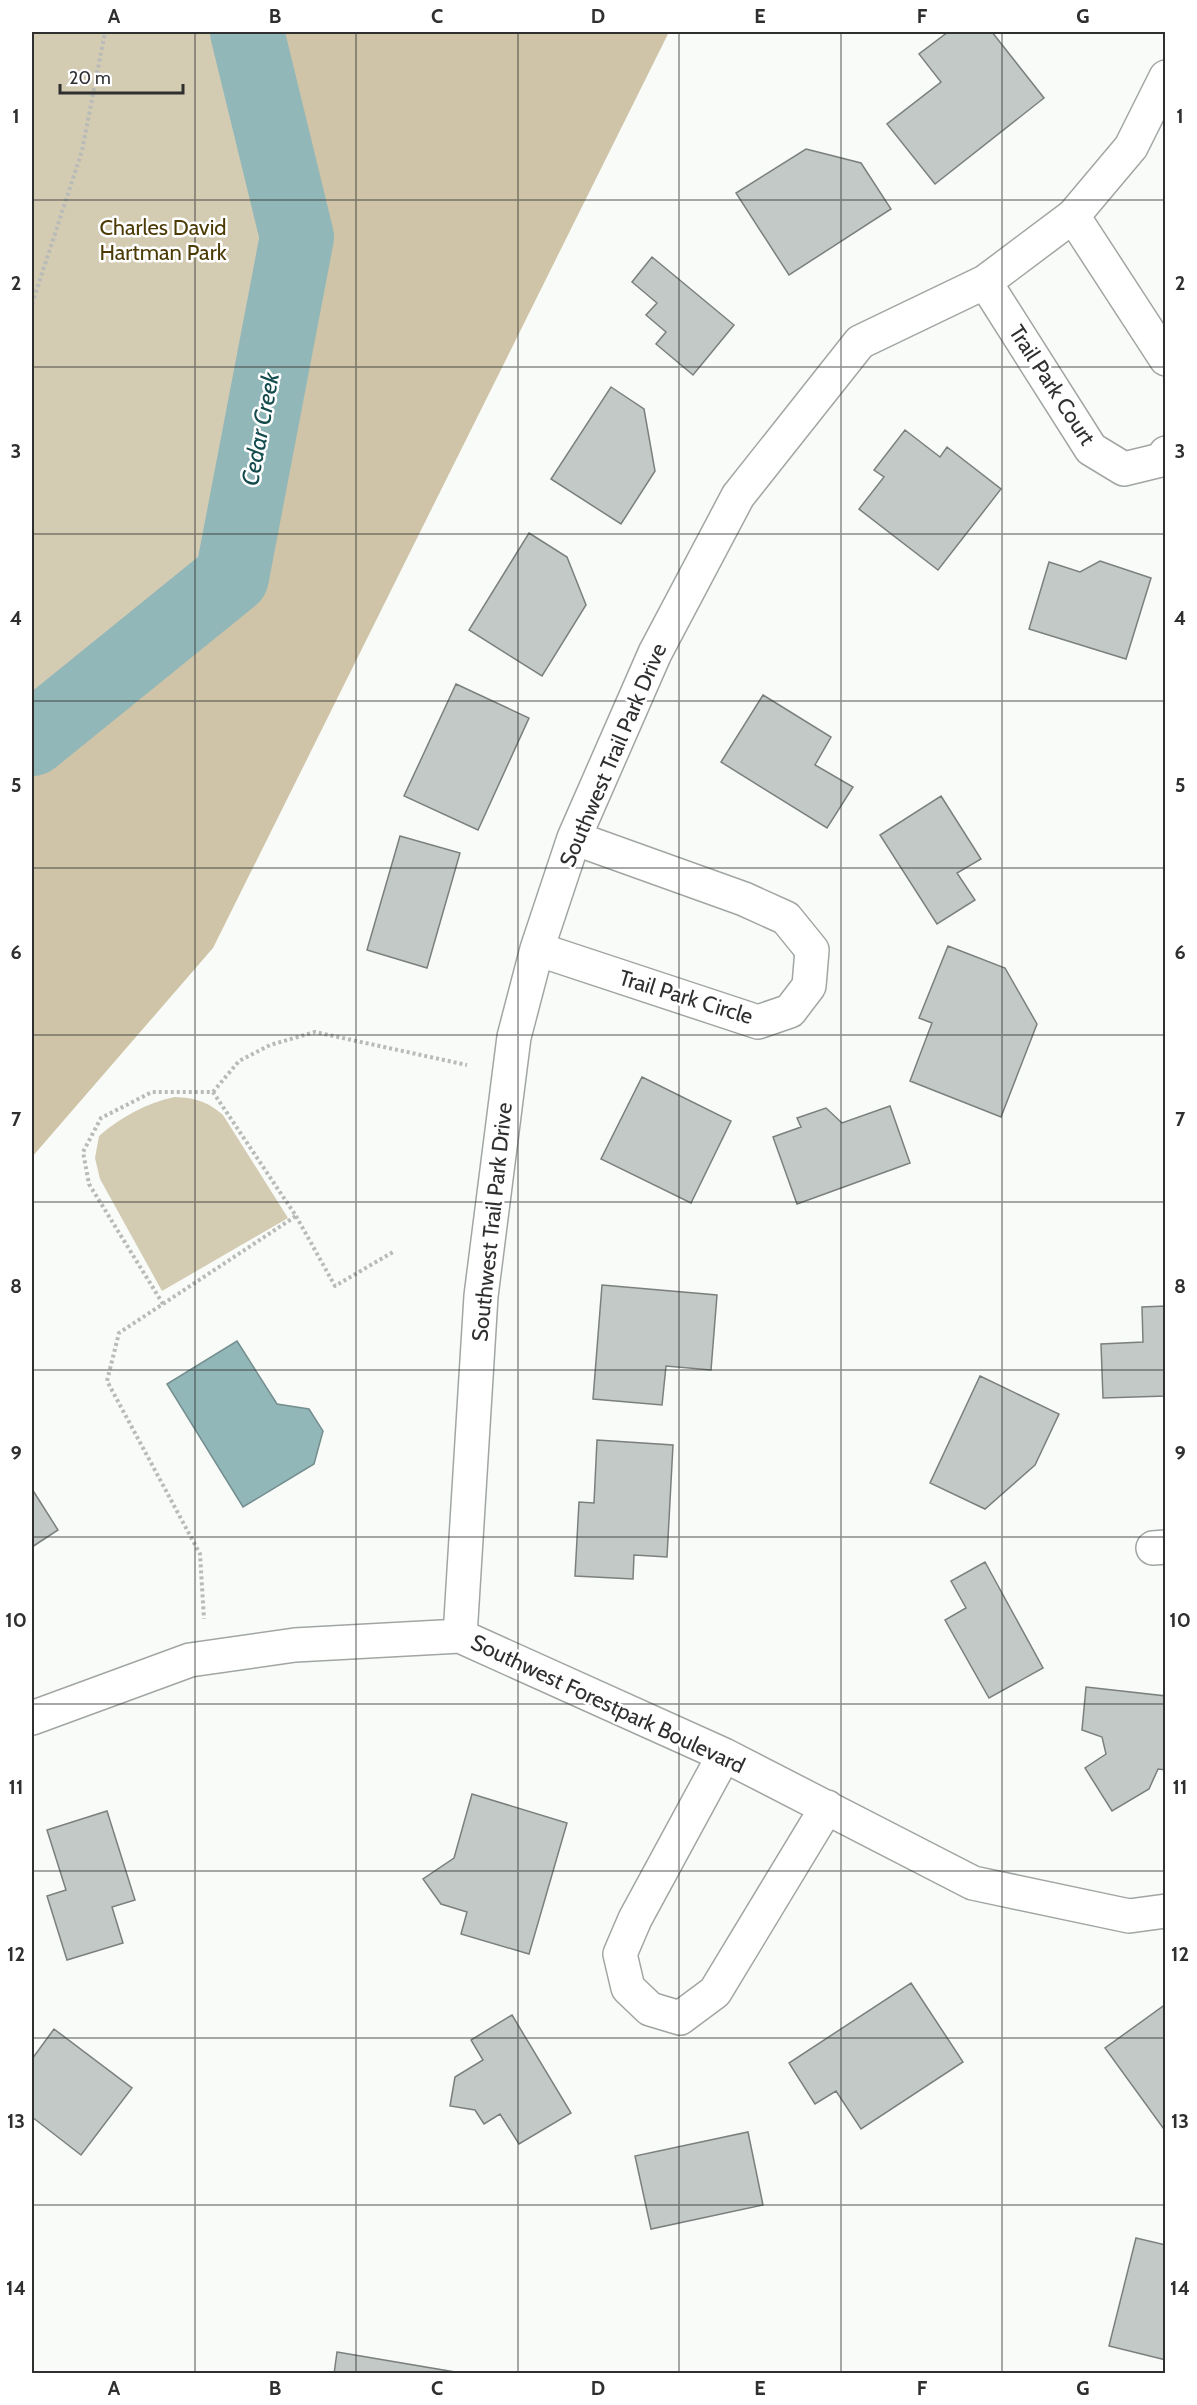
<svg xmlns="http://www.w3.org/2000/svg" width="1197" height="2405" viewBox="0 0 1197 2405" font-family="Cabin,sans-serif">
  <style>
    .green { fill: #d4cbb3 }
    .forest { fill: #cfc4a7 }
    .water { fill: #92b7b8; stroke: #748e8f; stroke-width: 1.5 }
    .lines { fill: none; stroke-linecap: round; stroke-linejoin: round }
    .river { stroke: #92b7b8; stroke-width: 74 }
    .building { fill: #c3c9c7; stroke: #7b807e; stroke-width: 1.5 }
    .minor-casing { stroke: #a2a6a2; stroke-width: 36 }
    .path { stroke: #b8bbb8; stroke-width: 4; stroke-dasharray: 3 3; stroke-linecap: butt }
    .minor { stroke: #fff; stroke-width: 33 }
    .grid { fill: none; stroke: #2e2f2e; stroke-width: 1.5; stroke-opacity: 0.55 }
    .labels { text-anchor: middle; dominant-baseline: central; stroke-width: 5; stroke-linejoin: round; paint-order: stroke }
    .park-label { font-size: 22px; fill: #4d3b06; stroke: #fff }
    .street-label { font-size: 22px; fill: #2e2f2e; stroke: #fff }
    .water-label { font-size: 24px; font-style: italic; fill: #134b4d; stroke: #fff }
    .neatline { fill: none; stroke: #2e2f2e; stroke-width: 2 }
    .grid-label { font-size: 20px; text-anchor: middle; font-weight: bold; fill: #2e2f2e }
  </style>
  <rect width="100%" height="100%" fill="#f8fbf7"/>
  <!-- green -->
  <path class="green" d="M 32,32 L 247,32 L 297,237 L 232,577 L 32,739 Z
    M 175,1097 C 195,1098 207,1101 223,1115 L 288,1218 L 162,1291 L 100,1179 L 95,1158 L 99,1136 C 121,1117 146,1103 175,1097 Z"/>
  <!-- forest -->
  <path class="forest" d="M 274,32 L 669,32 L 213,948 L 32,1157 L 32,759 L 230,602 L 252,563 L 321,243 L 321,195 Z"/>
  <!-- water -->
  <path class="water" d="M 237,1341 L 277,1404 L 309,1409 L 323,1431 L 314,1464 L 243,1507 L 167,1384 Z"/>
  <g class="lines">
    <!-- river -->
    <path class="river" d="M 32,739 L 232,577 L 297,237 L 247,32"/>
  </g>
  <!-- building -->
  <path class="building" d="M 948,32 L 992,32 L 1044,98 L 935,184 L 887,124 L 941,82 L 919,54 Z
    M 806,149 L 861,163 L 891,209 L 789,275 L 736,193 Z
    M 652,257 L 734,325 L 693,375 L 656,344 L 666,332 L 646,315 L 657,303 L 632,282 Z
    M 611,387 L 644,409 L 655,471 L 621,524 L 551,479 Z
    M 905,430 L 940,457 L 947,447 L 1001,489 L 938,570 L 859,509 L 884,477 L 874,470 Z
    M 529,533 L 567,557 L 586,605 L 542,676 L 469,630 Z
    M 1100,561 L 1151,578 L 1126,659 L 1029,629 L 1049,562 L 1080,572 Z
    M 456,684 L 529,718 L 478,830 L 404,796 Z
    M 763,695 L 831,737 L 815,765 L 853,787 L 827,828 L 721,762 Z
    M 941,796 L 981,859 L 957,873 L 975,900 L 937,924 L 880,835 Z
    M 400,836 L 460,853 L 427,968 L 367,950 Z
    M 948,946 L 1005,968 L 1037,1024 L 1001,1117 L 910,1081 L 932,1023 L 919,1018 Z
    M 642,1077 L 731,1121 L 691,1203 L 601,1159 Z
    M 890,1106 L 910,1163 L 797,1204 L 773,1137 L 801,1127 L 797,1118 L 826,1108 L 842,1123 Z
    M 602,1285 L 717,1295 L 711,1370 L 666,1366 L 662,1405 L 593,1399 Z
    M 1166,1306 L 1166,1396 L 1103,1398 L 1101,1344 L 1143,1342 L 1142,1307 Z
    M 980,1376 L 1059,1414 L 1035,1465 L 985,1509 L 930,1483 Z
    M 597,1440 L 673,1445 L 667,1557 L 634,1555 L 633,1579 L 575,1576 L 579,1502 L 594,1503 Z
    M 32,1489 L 58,1530 L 32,1547 Z
    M 985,1562 L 1043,1668 L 989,1698 L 945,1620 L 966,1608 L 951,1581 Z
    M 1086,1687 L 1166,1696 L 1166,1770 L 1158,1769 L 1149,1789 L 1112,1811 L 1085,1768 L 1106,1754 L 1102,1737 L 1082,1730 Z
    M 472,1794 L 567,1823 L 529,1954 L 461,1934 L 467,1912 L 441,1904 L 423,1879 L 454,1858 Z
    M 107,1811 L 135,1900 L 112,1907 L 123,1943 L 67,1960 L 47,1896 L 66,1890 L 47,1830 Z
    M 911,1983 L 963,2062 L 861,2129 L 836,2091 L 815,2104 L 789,2063 Z
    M 1166,2004 L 1166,2132 L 1105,2048 Z
    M 512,2015 L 571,2113 L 519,2144 L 500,2114 L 484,2124 L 475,2110 L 450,2106 L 455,2077 L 483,2060 L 471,2040 Z
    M 54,2029 L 132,2088 L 81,2155 L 32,2117 L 32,2059 Z
    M 748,2132 L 763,2205 L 651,2229 L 635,2156 Z
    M 1136,2238 L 1166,2245 L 1166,2360 L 1109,2346 Z
    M 337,2352 L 455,2372 L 456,2374 L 334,2374 Z"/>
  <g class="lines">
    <!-- minor casing -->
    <g class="minor-casing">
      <path id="minor" d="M 1073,216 L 1166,359
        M 985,282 L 1091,449 L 1124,469 L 1161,460 L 1166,453
        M 537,949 L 758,1022 L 790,1011 L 809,986 L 812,950 L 786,918 L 744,899 L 574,838
        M 1153,1548 L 1166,1547
        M 460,1636 L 481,1296 L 514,1037 L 537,949 L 574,838 L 655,653 L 738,496 L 860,342 L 985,282 L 1073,216 L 1131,147 L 1166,77
        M 32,1718 L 190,1660 L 295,1645 L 460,1636 L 724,1755 L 973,1883 L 1129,1916 L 1166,1911
        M 724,1755 L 635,1919 L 620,1954 L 628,1988 L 650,2009 L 680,2018 L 715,1992 L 827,1807"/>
    </g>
    <!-- path -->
    <path class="path" d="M 32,304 L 82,151 L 105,32
      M 213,1092 L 239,1061 L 270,1045 L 315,1032 L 467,1065
      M 296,1216 L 335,1286 L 393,1252
      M 163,1304 L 89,1184 L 83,1152 L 101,1118 L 152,1092 L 213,1092 L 296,1216 L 119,1333 L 107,1381 L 200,1554 L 204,1619"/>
    <!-- minor -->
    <use href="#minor" class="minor"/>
  </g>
  <!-- grid -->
  <path class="grid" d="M 195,32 L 195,2374M 356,32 L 356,2374M 518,32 L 518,2374M 679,32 L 679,2374M 841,32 L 841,2374M 1002,32 L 1002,2374M 32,200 L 1166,200M 32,367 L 1166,367M 32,534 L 1166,534M 32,701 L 1166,701M 32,868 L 1166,868M 32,1035 L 1166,1035M 32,1202 L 1166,1202M 32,1370 L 1166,1370M 32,1537 L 1166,1537M 32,1704 L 1166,1704M 32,1871 L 1166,1871M 32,2038 L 1166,2038M 32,2205 L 1166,2205"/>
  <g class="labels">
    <!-- park labels -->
    <g class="park-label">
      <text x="163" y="227">Charles David<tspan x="163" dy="25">Hartman Park</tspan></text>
    </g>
    <!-- street labels -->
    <g class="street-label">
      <text transform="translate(1052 385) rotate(57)">Trail Park Court</text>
      <text transform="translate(613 755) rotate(-67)">Southwest Trail Park Drive</text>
      <text transform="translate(686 997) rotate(17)">Trail Park Circle</text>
      <text transform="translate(492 1222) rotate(-84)">Southwest Trail Park Drive</text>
      <text transform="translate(608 1704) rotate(25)">Southwest Forestpark Boulevard</text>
    </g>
    <!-- water labels -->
    <g class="water-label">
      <text transform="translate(260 429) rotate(-79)">Cedar Creek</text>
    </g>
  </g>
  <!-- border -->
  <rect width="1197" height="2405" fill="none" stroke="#ffffff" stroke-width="66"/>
  <!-- scale -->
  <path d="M60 84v9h123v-9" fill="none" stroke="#2e2f2e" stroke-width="3"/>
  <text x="69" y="84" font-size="18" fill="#2e2f2e" stroke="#ffffff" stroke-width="4.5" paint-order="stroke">20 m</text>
  <rect x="33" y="33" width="1131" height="2339" class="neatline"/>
  <g class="grid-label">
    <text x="114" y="23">A</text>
    <text x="275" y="23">B</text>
    <text x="437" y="23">C</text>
    <text x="598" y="23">D</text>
    <text x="760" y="23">E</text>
    <text x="922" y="23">F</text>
    <text x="1083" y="23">G</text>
    <text x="16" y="123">1</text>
    <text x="1180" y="123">1</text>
    <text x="16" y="290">2</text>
    <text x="1180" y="290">2</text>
    <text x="16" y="458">3</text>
    <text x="1180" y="458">3</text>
    <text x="16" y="625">4</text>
    <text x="1180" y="625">4</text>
    <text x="16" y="792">5</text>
    <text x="1180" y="792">5</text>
    <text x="16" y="959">6</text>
    <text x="1180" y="959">6</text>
    <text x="16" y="1126">7</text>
    <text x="1180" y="1126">7</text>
    <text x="16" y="1293">8</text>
    <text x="1180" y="1293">8</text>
    <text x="16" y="1460">9</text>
    <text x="1180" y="1460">9</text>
    <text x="16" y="1627">10</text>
    <text x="1180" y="1627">10</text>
    <text x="16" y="1794">11</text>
    <text x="1180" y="1794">11</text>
    <text x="16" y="1961">12</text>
    <text x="1180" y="1961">12</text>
    <text x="16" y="2128">13</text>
    <text x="1180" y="2128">13</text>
    <text x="16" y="2295">14</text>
    <text x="1180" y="2295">14</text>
    <text x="114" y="2395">A</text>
    <text x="275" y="2395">B</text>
    <text x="437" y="2395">C</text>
    <text x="598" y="2395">D</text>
    <text x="760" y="2395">E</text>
    <text x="922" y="2395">F</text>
    <text x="1083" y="2395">G</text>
  </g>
</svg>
